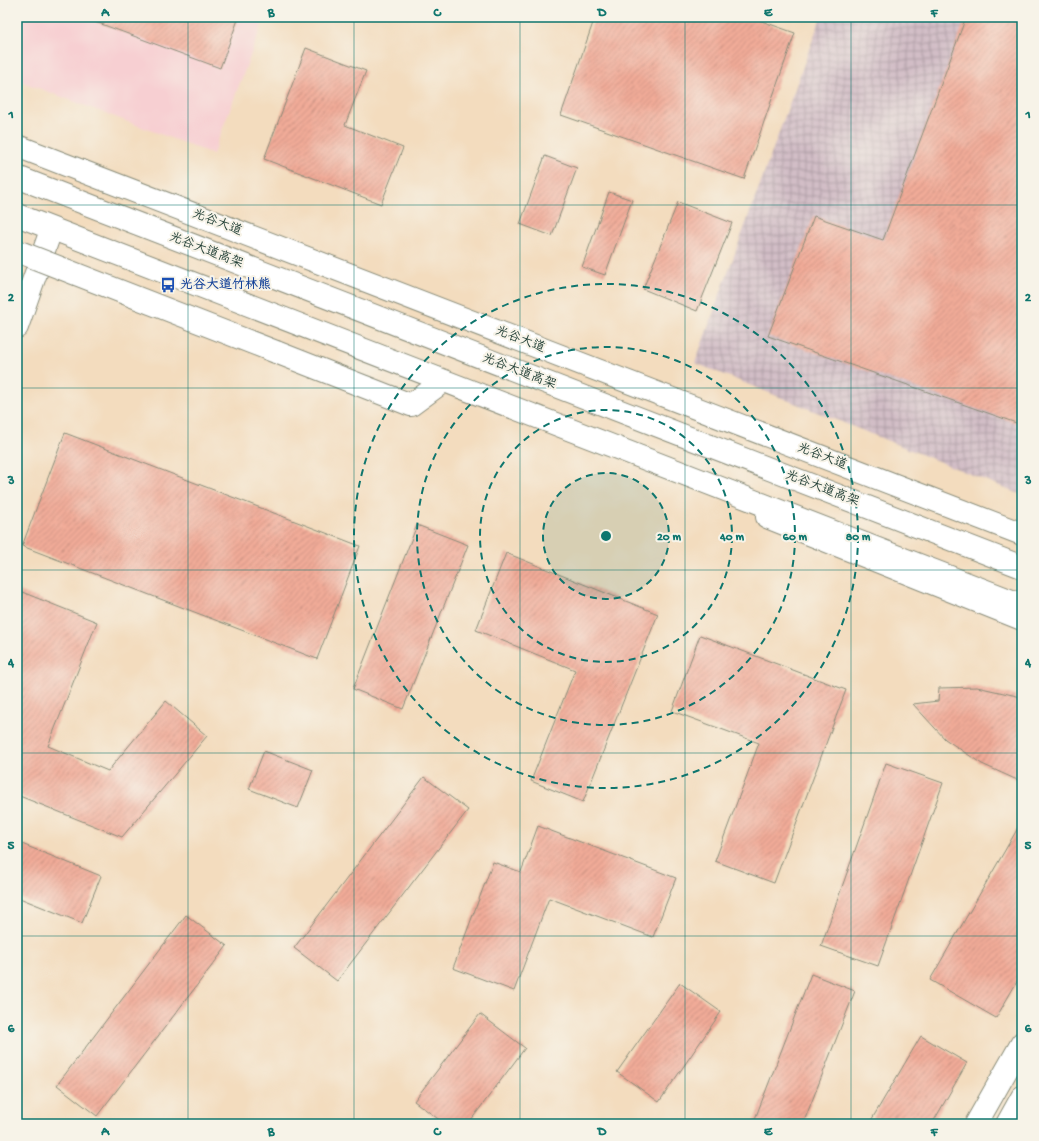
<svg xmlns="http://www.w3.org/2000/svg" width="1039" height="1141" viewBox="0 0 1039 1141" font-family="'Gochi Hand','LXGW WenKai TC',sans-serif">
  <style>
    .built { fill: #f7cfd2 }
    .industrial { fill: url(#industrial-grid) }
    .building { fill: url(#building-hatch) }
    .lines { fill: none; stroke-linecap: round; stroke-linejoin: round }
    .tertiary-casing { stroke: #898c79; stroke-width: 24 }
    .secondary-casing { stroke: #898c79; stroke-width: 24 }
    .primary-casing { stroke: #898c79; stroke-width: 24 }
    .trunk-casing { stroke: #898c79; stroke-width: 24 }
    .tertiary { stroke: #fff; stroke-width: 22 }
    .secondary { stroke: #fff; stroke-width: 22 }
    .primary { stroke: #fff; stroke-width: 22 }
    .trunk { stroke: #fff; stroke-width: 22 }
    .trunk-bridge-casing { stroke: #898c79; stroke-width: 24; stroke-linecap: butt }
    .trunk-bridge { stroke: #fff; stroke-width: 22 }
    .grid { fill: none; stroke: #0f766e; stroke-width: 1; stroke-opacity: 0.55 }
    .ring { fill: none; stroke: #0f766e; stroke-width: 2; stroke-dasharray: 7 5 }
    .labels { text-anchor: middle; dominant-baseline: central; stroke-width: 4; stroke-linejoin: round; paint-order: stroke }
    .street-label { font-size: 13px; fill: #1f3d34; stroke: #f7f3e8 }
    .transit-label { font-size: 13px; font-weight: bold; fill: #164399; stroke: #f7f3e8; text-anchor: start }
    .centre { fill: #0f766e; stroke: #f7f3e8; stroke-width: 2 }
    .ring-label { font-size: 12px; text-anchor: middle; font-weight: bold; fill: #0f766e; stroke: #f7f3e8; stroke-width: 4; stroke-linejoin: round; paint-order: stroke }
    .neatline { fill: none; stroke: #0f766e; stroke-width: 1.5 }
    .grid-label { font-size: 13px; text-anchor: middle; font-weight: bold; fill: #0f766e }
  </style>
  <defs>
    <pattern id="industrial-grid" width="8" height="8" patternUnits="userSpaceOnUse"><rect width="8" height="8" fill="#d2bdc6"/><path d="M0 4h8M4 0v8" fill="none" stroke="#aa9ba2"/></pattern>
    <pattern id="building-hatch" width="6" height="6" patternUnits="userSpaceOnUse"><rect width="6" height="6" fill="#f1ab98"/><path d="M-1 1l2-2M0 6l6-6M5 7l2-2" fill="none" stroke="#c38c7d"/></pattern>
  </defs>
  <rect width="100%" height="100%" fill="#f7f3e8"/>
  <filter id="ink" filterUnits="userSpaceOnUse"><feTurbulence type="fractalNoise" baseFrequency=".025" numOctaves="2"/><feDisplacementMap in="SourceGraphic" scale="8" xChannelSelector="R" yChannelSelector="G"/><feConvolveMatrix kernelMatrix="1 2 1 2 8 2 1 2 1" color-interpolation-filters="sRGB"/></filter>
  <filter id="wash" filterUnits="userSpaceOnUse"><feTurbulence type="fractalNoise" baseFrequency=".012" numOctaves="4" result="noise"/><feDisplacementMap in="SourceGraphic" scale="16" xChannelSelector="R" yChannelSelector="G"/><feGaussianBlur stdDeviation="0.9" result="paint"/><feColorMatrix in="noise" values="0 0 0 0 0 0 0 0 0 0 0 0 0 0 0 0 0 1.4 0 .05"/><feComposite in="paint" operator="in"/></filter>
  <g filter="url(#wash)">
    <rect width="100%" height="100%" fill="#f3dcbe"/>
    <!-- built -->
    <path class="built" d="M 17,17 L 265,17 L 213,154 L 17,80 Z"/>
    <!-- industrial -->
    <path class="industrial" d="M 821,17 L 1022,17 L 1022,495 L 695,363 Z"/>
    <g id="blocks">
      <!-- building -->
      <path class="building" d="M 85,17 L 239,17 L 220,68 L 85,18 Z
        M 595,17 L 750,17 L 795,33 L 744,179 L 561,115 Z
        M 966,17 L 1022,17 L 1022,425 L 768,336 L 814,216 L 883,240 Z
        M 306,48 L 366,71 L 345,125 L 403,148 L 381,204 L 264,159 Z
        M 545,156 L 577,168 L 552,236 L 520,224 Z
        M 609,192 L 632,200 L 605,275 L 582,267 Z
        M 678,202 L 732,223 L 697,311 L 643,289 Z
        M 65,433 L 360,546 L 317,659 L 22,546 Z
        M 417,525 L 468,545 L 403,709 L 353,689 Z
        M 506,553 L 658,614 L 583,802 L 531,781 L 575,670 L 476,630 Z
        M 17,590 L 97,622 L 48,746 L 108,771 L 166,701 L 207,736 L 122,837 L 17,795 Z
        M 700,635 L 846,690 L 774,883 L 715,861 L 759,743 L 672,711 Z
        M 977,687 L 1017,696 L 1022,698 L 1022,780 L 1015,779 L 982,764 L 945,739 L 913,704 L 938,701 L 939,688 Z
        M 264,751 L 313,770 L 298,808 L 249,789 Z
        M 886,763 L 943,783 L 878,966 L 821,946 Z
        M 424,777 L 468,810 L 337,981 L 294,948 Z
        M 1022,821 L 1022,973 L 996,1018 L 930,980 Z
        M 538,826 L 676,878 L 653,937 L 549,898 L 514,991 L 453,968 L 493,862 L 521,872 Z
        M 17,842 L 101,876 L 82,923 L 17,897 Z
        M 186,915 L 227,946 L 97,1116 L 57,1085 Z
        M 811,974 L 855,991 L 803,1124 L 753,1124 Z
        M 680,983 L 721,1012 L 659,1102 L 617,1072 Z
        M 480,1014 L 525,1048 L 468,1124 L 445,1124 L 414,1101 Z
        M 921,1036 L 967,1063 L 932,1124 L 869,1124 Z"/>
    </g>
  </g>
  <g filter="url(#ink)">
    <use href="#blocks" fill-opacity="0" stroke="#898c79" stroke-width="1"/>
    <g class="lines">
      <!-- tertiary casing -->
      <g class="tertiary-casing">
        <path id="tertiary" d="M 17,327 L 49,236"/>
      </g>
      <!-- secondary casing -->
      <g class="secondary-casing">
        <path id="secondary" d="M 976,1124 L 1022,1043
          M 1007,1124 L 1022,1097"/>
      </g>
      <!-- primary casing -->
      <g class="primary-casing">
        <path id="primary" d="M 17,146 L 1022,534
          M 767,517 L 1022,619"/>
      </g>
      <!-- trunk casing -->
      <g class="trunk-casing">
        <path id="trunk" d="M 17,177 L 1022,567
          M 17,215 L 1022,605
          M 276,352 L 411,405 L 437,386"/>
      </g>
      <!-- tertiary -->
      <use href="#tertiary" class="tertiary"/>
      <!-- secondary -->
      <use href="#secondary" class="secondary"/>
      <!-- primary -->
      <use href="#primary" class="primary"/>
      <!-- trunk -->
      <use href="#trunk" class="trunk"/>
      <!-- trunk-bridge casing -->
      <g class="trunk-bridge-casing">
        <path id="trunk-bridge" d="M 17,251 L 276,352"/>
      </g>
      <!-- trunk-bridge -->
      <use href="#trunk-bridge" class="trunk-bridge"/>
    </g>
  </g>
  <!-- grid -->
  <path class="grid" d="M 188,17 L 188,1124M 354,17 L 354,1124M 520,17 L 520,1124M 685,17 L 685,1124M 851,17 L 851,1124M 17,205 L 1022,205M 17,388 L 1022,388M 17,570 L 1022,570M 17,753 L 1022,753M 17,936 L 1022,936"/>
  <!-- distance rings -->
  <circle cx="606" cy="536" r="63" fill="#0f766e" fill-opacity=".12"/>
  <g class="ring">
    <circle cx="606" cy="536" r="63"/>
    <circle cx="606" cy="536" r="126"/>
    <circle cx="606" cy="536" r="189"/>
    <circle cx="606" cy="536" r="252"/>
  </g>
  <!-- icons -->
  <defs>
    <g id="bus-bare" transform="scale(1.2)"><path d="M-5-6H5V4H4V6H2V4H-2V6H-4V4H-5ZM-3.5-4V0h7V-4ZM-3.5 1.2v1.5H-2V1.2ZM2 1.2v1.5H3.5V1.2Z" fill="#1a4fb4" stroke="#f7f3e8" stroke-width="2.5" paint-order="stroke"/></g>
  </defs>
  <g fill-rule="evenodd">
    <use href="#bus-bare" x="168" y="285"/>
  </g>
  <g class="labels">
    <!-- street labels -->
    <g class="street-label">
      <text transform="translate(217 223) rotate(21)">光谷大道</text>
      <text transform="translate(206 251) rotate(21)">光谷大道高架</text>
      <text transform="translate(520 340) rotate(21)">光谷大道</text>
      <text transform="translate(519 372) rotate(21)">光谷大道高架</text>
      <text transform="translate(822 457) rotate(21)">光谷大道</text>
      <text transform="translate(822 489) rotate(21)">光谷大道高架</text>
    </g>
    <!-- transit labels -->
    <g class="transit-label">
      <text x="180" y="285">光谷大道竹林熊</text>
    </g>
  </g>
  <circle cx="606" cy="536" r="6" class="centre"/>
  <g class="ring-label">
    <text x="669" y="540">20 m</text>
    <text x="732" y="540">40 m</text>
    <text x="795" y="540">60 m</text>
    <text x="858" y="540">80 m</text>
  </g>
  <!-- margin -->
  <rect width="1039" height="1141" fill="none" stroke="#f7f3e8" stroke-width="44"/>
  <rect x="22" y="22" width="995" height="1097" class="neatline"/>
  <g class="grid-label">
    <text x="105" y="16">A</text>
    <text x="271" y="16">B</text>
    <text x="437" y="16">C</text>
    <text x="602" y="16">D</text>
    <text x="768" y="16">E</text>
    <text x="934" y="16">F</text>
    <text x="11" y="118">1</text>
    <text x="1028" y="118">1</text>
    <text x="11" y="301">2</text>
    <text x="1028" y="301">2</text>
    <text x="11" y="484">3</text>
    <text x="1028" y="484">3</text>
    <text x="11" y="666">4</text>
    <text x="1028" y="666">4</text>
    <text x="11" y="849">5</text>
    <text x="1028" y="849">5</text>
    <text x="11" y="1032">6</text>
    <text x="1028" y="1032">6</text>
    <text x="105" y="1135">A</text>
    <text x="271" y="1135">B</text>
    <text x="437" y="1135">C</text>
    <text x="602" y="1135">D</text>
    <text x="768" y="1135">E</text>
    <text x="934" y="1135">F</text>
  </g>
</svg>
